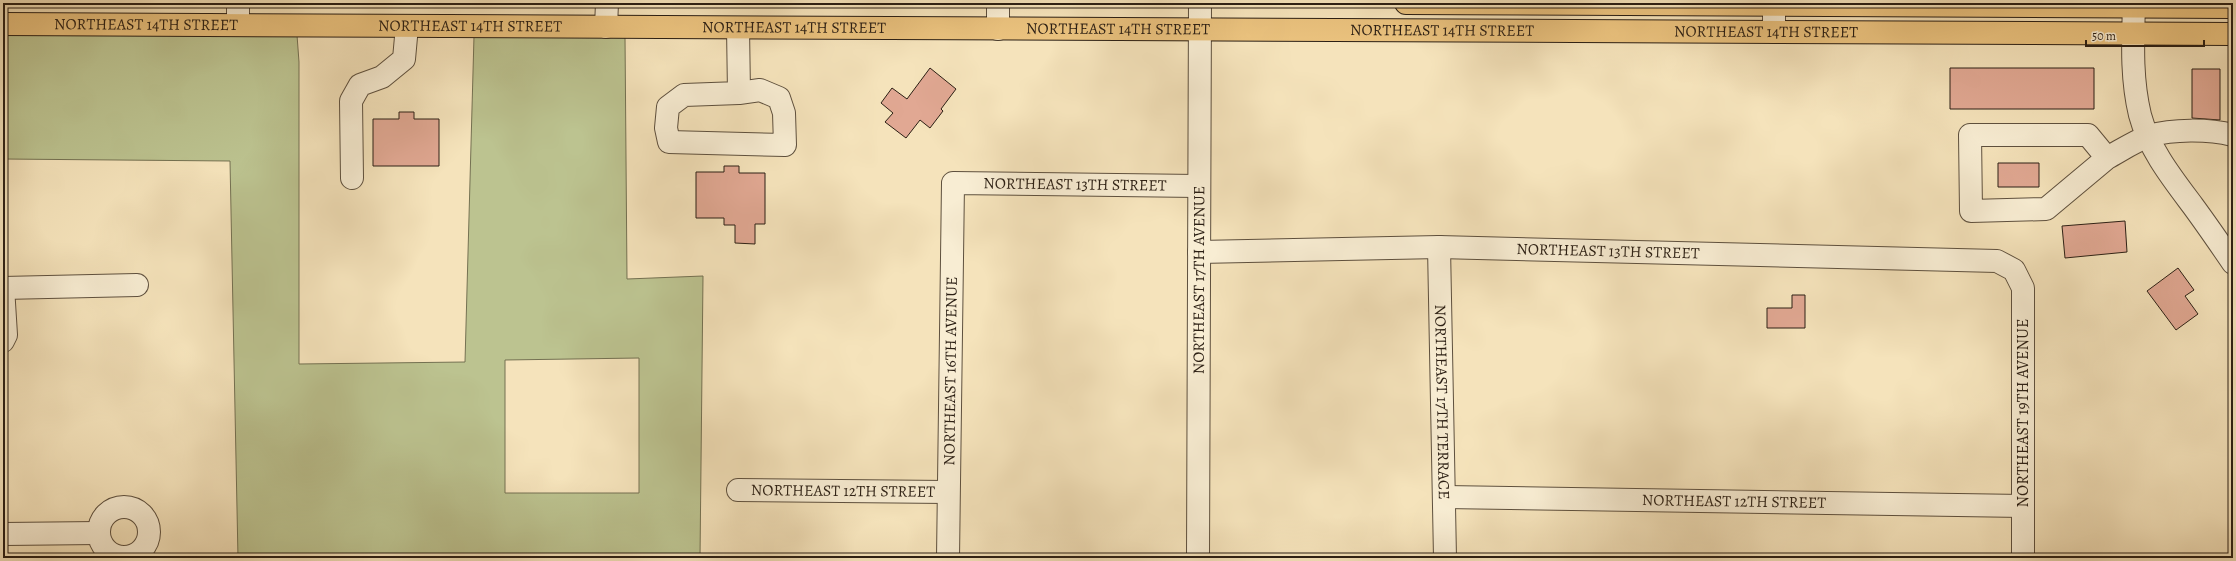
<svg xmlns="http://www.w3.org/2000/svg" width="2236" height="561" viewBox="0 0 2236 561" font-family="Alegreya,serif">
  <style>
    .green { fill: #bcc390; stroke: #747152; fill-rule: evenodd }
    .building { fill: #e1a893; stroke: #2b1f14 }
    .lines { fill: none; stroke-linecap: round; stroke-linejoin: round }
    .minor-casing { stroke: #5e503e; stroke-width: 24 }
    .major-casing { stroke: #2b1f14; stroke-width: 24 }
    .minor { stroke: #f8edd3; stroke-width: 22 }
    .major { stroke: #eac27e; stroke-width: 22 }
    .labels { text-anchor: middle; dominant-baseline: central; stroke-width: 4; stroke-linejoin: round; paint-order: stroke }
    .street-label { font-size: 16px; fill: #2b1f14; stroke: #f8edd3 }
  </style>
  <rect width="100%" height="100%" fill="#f5e3bb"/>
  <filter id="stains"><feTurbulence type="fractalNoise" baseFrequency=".005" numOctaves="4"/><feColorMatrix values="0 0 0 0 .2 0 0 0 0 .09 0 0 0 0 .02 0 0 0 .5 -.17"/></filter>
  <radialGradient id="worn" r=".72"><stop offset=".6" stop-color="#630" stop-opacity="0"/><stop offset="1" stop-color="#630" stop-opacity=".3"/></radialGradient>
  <!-- green -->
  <path class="green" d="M 3,33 L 297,35 L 299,62 L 299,364 L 465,362 L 474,36 L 625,36 L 627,279 L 703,276 L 700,558 L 238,558 L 230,161 L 3,159 ZM 639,358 L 639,493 L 505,493 L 505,360 Z"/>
  <!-- building -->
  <path class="building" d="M 930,68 L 956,89 L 941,109 L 943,111 L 930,128 L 920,120 L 906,138 L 885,122 L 893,113 L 881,103 L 892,88 L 907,99 Z
    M 1950,68 L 2094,68 L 2094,109 L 1950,109 Z
    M 2192,69 L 2220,69 L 2220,120 L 2192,118 Z
    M 399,112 L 414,112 L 414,119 L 439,119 L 439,166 L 373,166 L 373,119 L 399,119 Z
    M 1998,163 L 2039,163 L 2039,187 L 1998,187 Z
    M 724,166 L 739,166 L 739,173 L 765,173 L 765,224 L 755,224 L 755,244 L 735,243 L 735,225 L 724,225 L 724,218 L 696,218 L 696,172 L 724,172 Z
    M 2125,221 L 2127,252 L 2065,258 L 2062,226 Z
    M 2178,268 L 2194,290 L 2185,296 L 2198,314 L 2176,330 L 2147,291 Z
    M 1792,295 L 1805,295 L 1805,328 L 1767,328 L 1767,308 L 1792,308 Z"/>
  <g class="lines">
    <!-- minor casing -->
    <g class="minor-casing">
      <g id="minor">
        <path d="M 238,3 L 238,25"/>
        <path d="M 1774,3 L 1774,32"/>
        <path d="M 2134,3 C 2133,41 2131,78 2140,115 C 2149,149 2172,178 2193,206 C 2207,225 2220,244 2233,263"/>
        <path d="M 606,27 L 607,3"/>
        <path d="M 738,28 L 739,93 L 760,90 L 779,98 L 784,113 L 785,145 L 669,142 L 666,128 L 668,107 L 684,95 L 739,93"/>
        <path d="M 998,29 L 998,3"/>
        <path d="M 2107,158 L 2046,209 L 1971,211 L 1970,135 L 2088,135 L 2107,158 C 2120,151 2135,141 2149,136 C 2173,129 2208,129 2233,135"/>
        <path d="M 352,178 L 351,101 L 360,85 L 382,77 L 404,59 L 407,26"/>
        <path id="s1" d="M 1439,247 L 1445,558"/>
        <path id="s2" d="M 1199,252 L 1439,247 L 1997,261 L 2014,270 L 2023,288 L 2023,558"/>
        <path d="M 3,287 L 6,335 L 3,341"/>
        <path d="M 3,288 L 137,285"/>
        <path id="s3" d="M 738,490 L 947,492"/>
        <path id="s4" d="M 1445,497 L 2023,506"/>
        <circle cx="124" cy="532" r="25"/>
        <path d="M 3,534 L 99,533"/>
        <path id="s5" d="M 948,558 L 953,183 L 1198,186"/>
        <path id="s6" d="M 1198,558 L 1200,3"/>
      </g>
    </g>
    <!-- major casing -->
    <g class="major-casing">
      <g id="major">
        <path d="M 1406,3 L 2233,7"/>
        <path id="s7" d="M 3,24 L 2233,34"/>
      </g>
    </g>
    <!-- minor -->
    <use href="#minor" class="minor"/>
    <!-- major -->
    <use href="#major" class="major"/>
  </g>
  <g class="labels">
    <!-- street labels -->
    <g class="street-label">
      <text stroke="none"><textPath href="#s7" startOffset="143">NORTHEAST 14TH STREET</textPath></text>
      <text stroke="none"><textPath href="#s7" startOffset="467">NORTHEAST 14TH STREET</textPath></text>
      <text stroke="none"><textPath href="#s7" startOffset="791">NORTHEAST 14TH STREET</textPath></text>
      <text stroke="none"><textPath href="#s7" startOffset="1115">NORTHEAST 14TH STREET</textPath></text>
      <text stroke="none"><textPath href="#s7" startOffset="1439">NORTHEAST 14TH STREET</textPath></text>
      <text stroke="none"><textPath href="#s7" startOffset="1763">NORTHEAST 14TH STREET</textPath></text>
      <text stroke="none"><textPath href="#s5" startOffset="497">NORTHEAST 13TH STREET</textPath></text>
      <text stroke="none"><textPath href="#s2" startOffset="409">NORTHEAST 13TH STREET</textPath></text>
      <text stroke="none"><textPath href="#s6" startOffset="278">NORTHEAST 17TH AVENUE</textPath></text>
      <text stroke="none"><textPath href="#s5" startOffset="187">NORTHEAST 16TH AVENUE</textPath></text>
      <text stroke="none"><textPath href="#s1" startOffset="155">NORTHEAST 17TH TERRACE</textPath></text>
      <text transform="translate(2023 413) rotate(-90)">NORTHEAST 19TH AVENUE</text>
      <text stroke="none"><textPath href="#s3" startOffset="105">NORTHEAST 12TH STREET</textPath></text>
      <text stroke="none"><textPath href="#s4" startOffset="289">NORTHEAST 12TH STREET</textPath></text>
    </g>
  </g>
  <!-- margin -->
  <rect width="2236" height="561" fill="none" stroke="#f5e3bb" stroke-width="16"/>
  <rect x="4" y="4" width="2228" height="553" fill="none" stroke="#2b1f14" stroke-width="2"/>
  <rect x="8" y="8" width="2220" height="545" fill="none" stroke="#2b1f14"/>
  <!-- scale -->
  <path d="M2086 40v6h118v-6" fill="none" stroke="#2b1f14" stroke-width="2"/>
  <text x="2092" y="40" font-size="12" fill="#2b1f14" stroke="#f8edd3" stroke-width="3" paint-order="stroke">50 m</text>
  <rect width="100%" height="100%" filter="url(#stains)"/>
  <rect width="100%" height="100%" fill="url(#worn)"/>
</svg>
